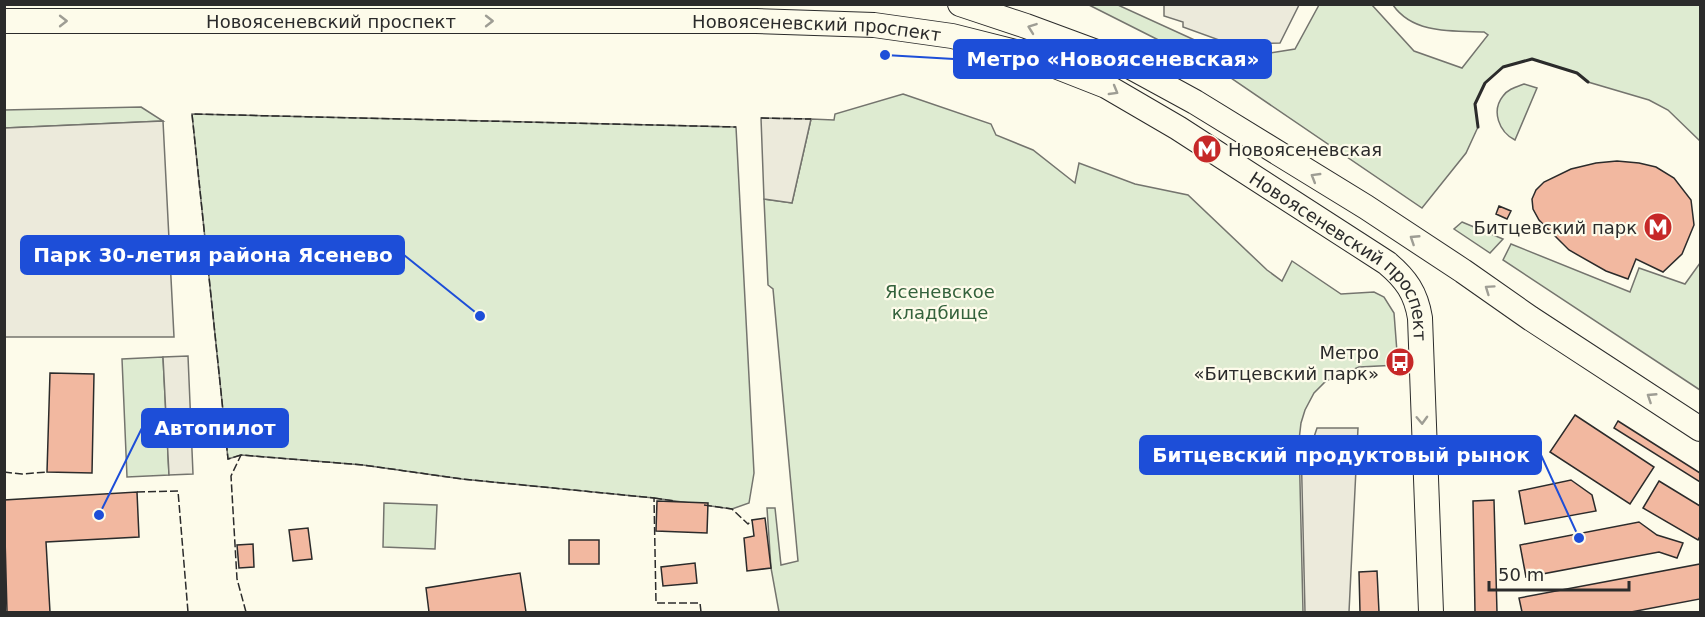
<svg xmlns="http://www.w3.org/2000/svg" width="1705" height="617" viewBox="0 0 1705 617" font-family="'DejaVu Sans',sans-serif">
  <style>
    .green { fill: #deebd1; stroke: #74746e; stroke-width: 1.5 }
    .parking { fill: #eceadb; stroke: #74746e; stroke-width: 1.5 }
    .building { fill: #f2b8a0; stroke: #2b2b2b; stroke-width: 1.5 }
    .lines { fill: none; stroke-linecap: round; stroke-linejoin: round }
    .secondary-casing { stroke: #2b2b2b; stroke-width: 26 }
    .secondary { stroke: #fdfbea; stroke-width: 24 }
    .fence { stroke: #2b2b2b; stroke-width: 1.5; stroke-dasharray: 8 3; stroke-linecap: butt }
    .wall { stroke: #2b2b2b; stroke-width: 3 }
    .oneway { stroke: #9e9d94 }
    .labels { text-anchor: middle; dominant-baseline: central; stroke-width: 4.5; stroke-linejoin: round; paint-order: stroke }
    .street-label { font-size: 18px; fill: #2b2b2b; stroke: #fdfbea }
    .poi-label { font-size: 18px; fill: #2b2b2b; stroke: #fdfbea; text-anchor: end }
    .park-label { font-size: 18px; fill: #34623c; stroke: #fdfbea }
    .leader { fill: none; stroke: #1d4ed8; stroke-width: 2 }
    .callout-dot { fill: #1d4ed8; stroke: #fdfbea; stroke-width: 2 }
    .callout { fill: #1d4ed8; stroke: #1d4ed8; stroke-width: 2 }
    .callout-label { font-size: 20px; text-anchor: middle; font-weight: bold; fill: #fff }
  </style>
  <rect width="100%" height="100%" fill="#fdfbea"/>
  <!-- green -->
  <path class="green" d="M 1089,5 L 1118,5 L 1245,63 L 1252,56 L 1295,49 L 1319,5 L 1372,5 L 1414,51 L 1462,68 L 1488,35 L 1484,32 C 1452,31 1413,34 1393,5 L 1700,5 L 1700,141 L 1668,110 L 1649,100 L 1588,82 L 1577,73 L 1532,59 L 1503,67 L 1485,83 L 1475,104 L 1478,127 L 1466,153 L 1422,208 L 1222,72 Z
    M 1524,84 L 1537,88 L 1515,140 C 1499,132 1491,111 1503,96 C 1508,89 1516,87 1524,84 Z
    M 903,94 L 991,124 L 996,135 L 1033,150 L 1075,183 L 1079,163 L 1135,184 L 1188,195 L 1267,270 L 1282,281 L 1292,261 L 1341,294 L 1374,292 L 1384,297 L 1394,313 L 1398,365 L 1359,367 L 1326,381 L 1314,393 L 1305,410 L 1301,423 L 1299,440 L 1303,612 L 779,612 L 771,568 L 767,508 L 775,508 L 781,565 L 798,561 L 773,289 L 768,285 L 764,199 L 792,203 L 811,119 L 834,120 L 835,114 Z
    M 141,107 L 163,121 L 5,128 L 4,110 Z
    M 192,114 L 736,127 L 754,473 L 749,503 L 732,509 L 654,498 L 462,479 L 363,465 L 241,455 L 228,459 Z
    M 1462,222 L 1503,239 L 1490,253 L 1454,229 Z
    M 1511,244 L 1630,292 L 1639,268 L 1685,284 L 1700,263 L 1700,390 L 1503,260 Z
    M 163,357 L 169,475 L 127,477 L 122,359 Z
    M 384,503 L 437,505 L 435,549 L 383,547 Z"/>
  <!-- parking -->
  <path class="parking" d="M 1164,5 L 1164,4 L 1299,5 L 1280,43 L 1230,44 L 1183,27 L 1183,22 L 1164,16 Z
    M 761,118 L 811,119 L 792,203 L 764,199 Z
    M 163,121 L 174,337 L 5,337 L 5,128 Z
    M 188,356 L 193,474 L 169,475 L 163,357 Z
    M 1317,428 L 1358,428 L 1349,612 L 1305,612 L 1301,443 L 1313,440 Z"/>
  <!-- building -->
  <path class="building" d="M 1617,161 L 1639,163 L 1656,167 L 1674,178 L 1691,200 L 1694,225 L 1682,254 L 1663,272 L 1636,259 L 1628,279 L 1606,271 L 1569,250 L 1539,220 L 1533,209 L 1532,199 L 1536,190 L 1544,182 L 1571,169 L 1596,163 Z
    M 1499,206 L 1511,211 L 1507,219 L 1496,214 Z
    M 50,373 L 94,374 L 92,473 L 47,472 Z
    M 1575,415 L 1654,467 L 1630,504 L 1550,452 Z
    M 1618,421 L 1700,473 L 1700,482 L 1614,428 Z
    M 1571,480 L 1592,495 L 1596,511 L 1525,524 L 1519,491 Z
    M 1659,481 L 1700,506 L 1700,536 L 1698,540 L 1643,508 Z
    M 137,492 L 139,537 L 46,542 L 50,612 L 7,612 L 4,500 Z
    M 1494,500 L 1497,612 L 1475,612 L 1473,501 Z
    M 657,501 L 708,503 L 707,533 L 656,531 Z
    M 765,518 L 771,568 L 747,571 L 744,538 L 754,536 L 752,520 Z
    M 1639,522 L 1657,535 L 1683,543 L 1677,558 L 1659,552 L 1526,577 L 1520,545 Z
    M 308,528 L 312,559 L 293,561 L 289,530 Z
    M 569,540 L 599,540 L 599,564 L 569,564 Z
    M 253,544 L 254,567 L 239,568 L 237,545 Z
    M 695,563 L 697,583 L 663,586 L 661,567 Z
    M 1700,564 L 1700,599 L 1631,612 L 1522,612 L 1519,598 Z
    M 1377,571 L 1379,612 L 1360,612 L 1359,572 Z
    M 520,573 L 526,612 L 429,612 L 426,588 Z"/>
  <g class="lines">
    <!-- secondary casing -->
    <g class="secondary-casing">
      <g id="secondary">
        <path d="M 960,4 L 1026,26 L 1118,60 L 1195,102 L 1366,207 L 1463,271 L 1530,318 L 1700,429"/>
        <path id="s1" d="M 4,21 L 756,21 L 874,25 L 952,36 L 1027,55 L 1106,86 L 1178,128 L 1387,263 C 1406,279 1416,293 1420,318 L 1431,612"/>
      </g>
    </g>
    <!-- secondary -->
    <use href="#secondary" class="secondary"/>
    <!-- fence -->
    <path class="fence" d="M 761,118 L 811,119
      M 241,455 L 228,459 L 192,114 L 736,127
      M 4,472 L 22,474 L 47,472
      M 137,492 L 178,491 L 188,612
      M 654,498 L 674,501
      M 704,505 L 732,509 L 748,524 L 752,520
      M 246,612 L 237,579 L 231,476 L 241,455 L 363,465 L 462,479 L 654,498 L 656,603 L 700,603 L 701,612"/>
    <!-- wall -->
    <path class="wall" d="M 1478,127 L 1475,104 L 1485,83 L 1503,67 L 1532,59 L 1577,73 L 1588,82"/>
  </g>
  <!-- one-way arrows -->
  <defs><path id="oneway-chevron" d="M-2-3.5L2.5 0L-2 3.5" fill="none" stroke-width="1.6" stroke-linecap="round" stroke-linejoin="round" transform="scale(1.5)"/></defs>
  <g class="oneway">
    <use href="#oneway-chevron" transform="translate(63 21)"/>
    <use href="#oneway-chevron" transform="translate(489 21)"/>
    <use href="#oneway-chevron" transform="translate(1032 28) rotate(-160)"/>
    <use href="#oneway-chevron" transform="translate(1114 91) rotate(30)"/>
    <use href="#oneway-chevron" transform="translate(1315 177) rotate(-149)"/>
    <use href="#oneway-chevron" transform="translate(1414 239) rotate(-147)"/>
    <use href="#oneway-chevron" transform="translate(1489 289) rotate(-145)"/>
    <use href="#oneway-chevron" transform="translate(1651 397) rotate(-147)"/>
    <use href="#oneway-chevron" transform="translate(1422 420) rotate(88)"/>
  </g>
  <!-- icons -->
  <defs>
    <g id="metro-disc" transform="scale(1.5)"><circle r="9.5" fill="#c62828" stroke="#fdfbea"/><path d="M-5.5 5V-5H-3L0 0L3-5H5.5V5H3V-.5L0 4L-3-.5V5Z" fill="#fff"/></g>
    <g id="bus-disc" transform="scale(1.5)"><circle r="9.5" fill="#c62828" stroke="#fdfbea"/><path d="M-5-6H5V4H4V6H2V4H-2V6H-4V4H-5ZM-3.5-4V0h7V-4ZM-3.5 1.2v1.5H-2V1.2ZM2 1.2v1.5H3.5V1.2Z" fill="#fff"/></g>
  </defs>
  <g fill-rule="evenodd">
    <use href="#metro-disc" x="1207" y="149"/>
    <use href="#metro-disc" x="1658" y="227"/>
    <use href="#bus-disc" x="1400" y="362"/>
  </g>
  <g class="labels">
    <!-- street labels -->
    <g class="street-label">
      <text stroke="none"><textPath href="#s1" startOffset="327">Новоясеневский проспект</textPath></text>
      <text stroke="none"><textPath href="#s1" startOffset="813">Новоясеневский проспект</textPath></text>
      <text stroke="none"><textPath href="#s1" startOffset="1407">Новоясеневский проспект</textPath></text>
    </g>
    <!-- poi labels -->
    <g class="poi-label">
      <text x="1228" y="149" text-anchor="start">Новоясеневская</text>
      <text x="1637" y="227">Битцевский парк</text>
      <text x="1379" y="352">Метро<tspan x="1379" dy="21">«Битцевский парк»</tspan></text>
    </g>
    <!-- park labels -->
    <g class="park-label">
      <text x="940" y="291">Ясеневское<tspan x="940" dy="21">кладбище</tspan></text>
    </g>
  </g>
  <!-- callouts -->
  <path class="leader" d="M885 55L954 59M480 316L404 255M99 515L142 428M1579 538L1541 455"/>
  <g class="callout-dot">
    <circle cx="885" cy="55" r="6"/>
    <circle cx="480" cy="316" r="6"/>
    <circle cx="99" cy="515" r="6"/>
    <circle cx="1579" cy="538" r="6"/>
  </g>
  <g class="callout">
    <rect x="954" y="40" width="317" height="38" rx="6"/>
    <rect x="21" y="236" width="383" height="38" rx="6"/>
    <rect x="142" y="409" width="146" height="38" rx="6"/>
    <rect x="1140" y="436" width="401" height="38" rx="6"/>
  </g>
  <g class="callout-label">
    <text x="1113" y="66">Метро «Новоясеневская»</text>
    <text x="213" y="262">Парк 30-летия района Ясенево</text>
    <text x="215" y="435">Автопилот</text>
    <text x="1341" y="462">Битцевский продуктовый рынок</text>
  </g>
  <!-- border -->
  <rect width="1705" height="617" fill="none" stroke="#2b2b2b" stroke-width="12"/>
  <!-- scale -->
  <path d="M1489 581v9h140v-9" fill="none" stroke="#2b2b2b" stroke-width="3"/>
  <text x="1498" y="581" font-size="18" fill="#2b2b2b" stroke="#fdfbea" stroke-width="4.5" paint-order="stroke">50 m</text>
</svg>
